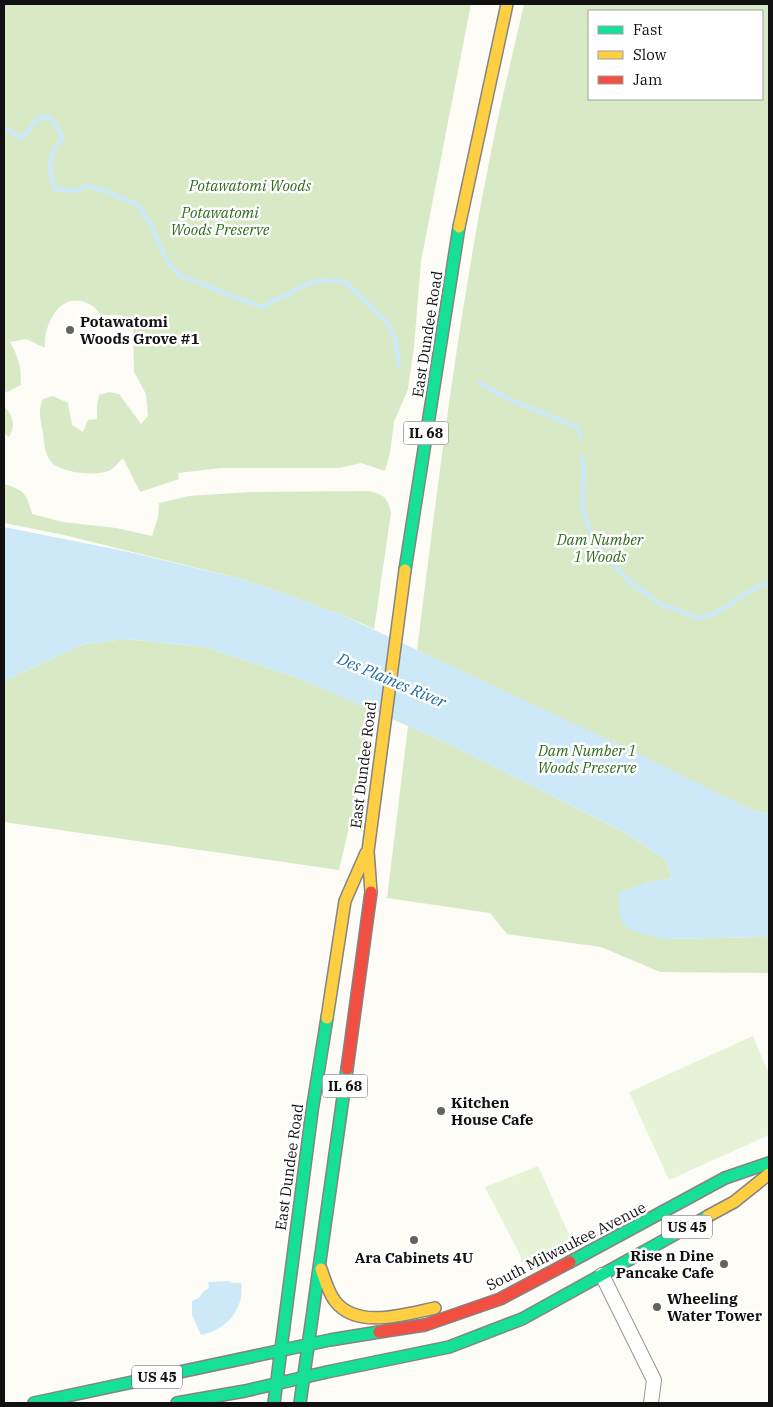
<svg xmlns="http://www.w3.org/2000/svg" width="773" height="1407" viewBox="0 0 773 1407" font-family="'IBM Plex Serif',serif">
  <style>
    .green { fill: #e7f3d7 }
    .forest { fill: #d8eac5; fill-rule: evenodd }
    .water { fill: #cde8f7 }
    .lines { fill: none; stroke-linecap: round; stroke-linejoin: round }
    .stream { stroke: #cde8f7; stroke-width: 4.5 }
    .street-casing { stroke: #979795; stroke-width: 16 }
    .fast-casing { stroke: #858482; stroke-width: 14 }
    .slow-casing { stroke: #858482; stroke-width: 14 }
    .jam-casing { stroke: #858482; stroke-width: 14 }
    .street { stroke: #fffffe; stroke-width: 14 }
    .fast { stroke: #16e098; stroke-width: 11 }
    .slow { stroke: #ffcf43; stroke-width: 11 }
    .jam { stroke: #f24e42; stroke-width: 11 }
    .poi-dot { fill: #646362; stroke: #fff; stroke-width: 2 }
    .labels { text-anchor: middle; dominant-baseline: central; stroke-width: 5; stroke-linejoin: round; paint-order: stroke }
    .shield { fill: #fff; stroke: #585858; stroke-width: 1 }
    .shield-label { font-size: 14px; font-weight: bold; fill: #111 }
    .park-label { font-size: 15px; font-style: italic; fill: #2f6b1f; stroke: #fff }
    .poi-label { font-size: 15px; font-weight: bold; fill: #111; stroke: #fff; text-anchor: start }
    .street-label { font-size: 15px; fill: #111; stroke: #fff }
    .water-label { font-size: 16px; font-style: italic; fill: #1768a6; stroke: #fff }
  </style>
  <rect width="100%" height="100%" fill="#fdfcf7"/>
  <!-- green -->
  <path class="green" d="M 753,1036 L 769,1074 L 769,1135 L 669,1180 L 629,1092 Z
    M 538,1166 L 570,1237 L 571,1236 L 572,1241 L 521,1262 L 521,1257 L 485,1187 Z"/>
  <!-- forest -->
  <path class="forest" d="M 4,4 L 471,4 L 421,261 L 414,347 L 408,389 L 394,422 L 390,453 L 385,471 L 361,463 L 340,468 L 221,468 L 178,473 L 179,479 L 140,492 L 123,458 C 119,462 114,469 108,471 C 95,476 63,473 52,463 C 45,456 44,443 43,433 C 41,421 37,411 43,399 L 53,396 L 68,403 L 72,425 L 83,432 L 88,420 L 97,419 L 97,405 L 99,395 L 109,392 L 119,394 L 141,424 L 148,416 L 146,394 L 134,372 L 133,324 L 121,315 L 101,315 C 98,311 94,306 89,304 C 61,289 43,324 45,348 L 26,339 L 10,342 C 19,358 21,367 21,385 L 7,392 L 4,391 Z
    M 524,4 L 769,4 L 769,814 L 750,809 L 417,650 C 438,483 458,316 491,152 C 501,102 513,53 524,4 ZM 589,11 L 762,11 L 762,99 L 589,99 Z
    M 4,406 C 13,415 16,426 9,437 L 4,433 Z
    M 4,484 C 24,490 27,494 32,514 L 63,522 L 116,528 L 152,536 L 158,517 L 159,503 L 189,496 L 250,492 L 369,491 C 384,495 388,497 391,513 L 374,629 L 340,614 L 245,580 L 64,535 L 4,523 Z
    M 125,639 L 205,647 L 298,678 L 370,709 L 362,772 L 339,870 L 4,822 L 4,681 L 84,644 Z
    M 408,726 L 447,743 L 620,830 L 665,859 L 672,878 L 645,883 L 663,939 L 769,937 L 769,973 L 660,972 L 601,947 L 507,934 L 490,913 L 387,898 Z"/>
  <!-- water -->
  <path class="water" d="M 4,527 L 129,552 L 245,580 L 340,614 L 637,753 L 750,809 L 769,814 L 769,937 L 663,939 L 630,930 L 621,920 L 618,893 L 645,883 L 672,878 L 665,859 L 620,830 L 447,743 L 298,678 L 205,647 L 125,639 L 84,644 L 4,681 Z
    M 229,1281 L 232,1283 L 241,1283 C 245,1309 226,1330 201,1335 L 192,1315 L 192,1301 L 199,1298 L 203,1292 L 209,1288 L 208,1282 Z"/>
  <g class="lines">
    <!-- stream -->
    <path class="stream" d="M 4,128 L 23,138 C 28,130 41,108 53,121 C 57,125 60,133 63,138 C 47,157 48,166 55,189 L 74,191 L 87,186 L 106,191 L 138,205 L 150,223 L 167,261 L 181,276 L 261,307 L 310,283 L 323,280 L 345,282 L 385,320 L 395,339 L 399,366
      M 479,383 L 511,400 L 579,428 L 580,437
      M 582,456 L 584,474 L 582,505 L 588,526 L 601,551 L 631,583 L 659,603 L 697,618 L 712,615 L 757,587 L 769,583"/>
    <!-- street casing -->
    <g class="street-casing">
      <path id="street" d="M 602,1275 L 654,1380 L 651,1403"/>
    </g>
    <!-- fast casing -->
    <g class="fast-casing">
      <path id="fast" d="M 405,570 L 459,227
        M 570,1262 L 725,1178 L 769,1163
        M 34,1403 L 330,1340 L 379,1332
        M 177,1403 L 245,1391 L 327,1372 L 449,1347 L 522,1319 L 708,1216
        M 274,1403 L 312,1111 L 327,1018
        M 300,1403 L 347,1069"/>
    </g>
    <!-- slow casing -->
    <g class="slow-casing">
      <path id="slow" d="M 459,227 L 507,4
        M 371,892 L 368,851 L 405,570
        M 327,1018 L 345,901 L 366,853
        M 708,1216 L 734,1202 L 769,1174
        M 321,1269 C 325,1280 328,1292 335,1301 C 357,1330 406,1314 435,1308"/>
    </g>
    <!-- jam casing -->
    <g class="jam-casing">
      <path id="jam" d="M 347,1069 L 371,892
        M 379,1332 L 425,1325 L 500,1299 L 570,1262"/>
    </g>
    <!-- street -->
    <use href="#street" class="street"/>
    <!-- fast -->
    <use href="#fast" class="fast"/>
    <!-- slow -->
    <use href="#slow" class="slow"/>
    <!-- jam -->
    <use href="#jam" class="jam"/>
  </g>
  <!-- markers -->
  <g class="poi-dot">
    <circle cx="70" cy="330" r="5"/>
    <circle cx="441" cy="1111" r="5"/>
    <circle cx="414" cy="1240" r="5"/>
    <circle cx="724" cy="1264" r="5"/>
    <circle cx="657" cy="1307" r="5"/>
  </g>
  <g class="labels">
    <!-- shield labels -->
    <g class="shield">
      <rect x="403.5" y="421.5" width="45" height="23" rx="4"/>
      <rect x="322.5" y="1074.5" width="45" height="23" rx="4"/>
      <rect x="662" y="1215.5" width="50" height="23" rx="4"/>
      <rect x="132" y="1365.5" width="50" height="23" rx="4"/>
    </g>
    <g class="shield-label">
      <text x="426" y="433">IL 68</text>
      <text x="345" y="1086">IL 68</text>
      <text x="687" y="1227">US 45</text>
      <text x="157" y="1377">US 45</text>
    </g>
    <!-- park labels -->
    <g class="park-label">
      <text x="250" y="185">Potawatomi Woods</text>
      <text x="220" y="212">Potawatomi<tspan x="220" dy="17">Woods Preserve</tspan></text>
      <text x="600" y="539">Dam Number<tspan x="600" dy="17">1 Woods</tspan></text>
      <text x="587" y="750">Dam Number 1<tspan x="587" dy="17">Woods Preserve</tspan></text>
    </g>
    <!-- poi labels -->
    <g class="poi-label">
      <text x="80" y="321">Potawatomi<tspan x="80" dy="17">Woods Grove #1</tspan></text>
      <text x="451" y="1102">Kitchen<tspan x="451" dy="17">House Cafe</tspan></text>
      <text x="714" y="1255" text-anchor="end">Rise n Dine<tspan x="714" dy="17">Pancake Cafe</tspan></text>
      <text x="414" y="1257" text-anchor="middle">Ara Cabinets 4U</text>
      <text x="667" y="1298">Wheeling<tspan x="667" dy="17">Water Tower</tspan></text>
    </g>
    <!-- street labels -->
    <g class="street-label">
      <text transform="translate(427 334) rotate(-81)">East Dundee Road</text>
      <text transform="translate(363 765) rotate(-83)">East Dundee Road</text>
      <text transform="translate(289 1167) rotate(-82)">East Dundee Road</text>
      <text transform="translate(566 1246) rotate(-27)">South Milwaukee Avenue</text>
    </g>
    <!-- water labels -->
    <g class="water-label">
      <text transform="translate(392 680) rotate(23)">Des Plaines River</text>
    </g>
  </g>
  <!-- border -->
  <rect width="773" height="1407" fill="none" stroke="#111111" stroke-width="10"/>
  <!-- legend -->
  <rect x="588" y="10" width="175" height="90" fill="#ffffff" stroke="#a0a0a0"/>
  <rect x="598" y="26" width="25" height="8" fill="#16e098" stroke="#a0a0a0"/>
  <text x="633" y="35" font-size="15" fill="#111111">Fast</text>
  <rect x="598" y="51" width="25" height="8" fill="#ffcf43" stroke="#a0a0a0"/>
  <text x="633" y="60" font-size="15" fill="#111111">Slow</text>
  <rect x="598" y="76" width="25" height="8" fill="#f24e42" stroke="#a0a0a0"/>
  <text x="633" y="85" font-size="15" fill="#111111">Jam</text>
</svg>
